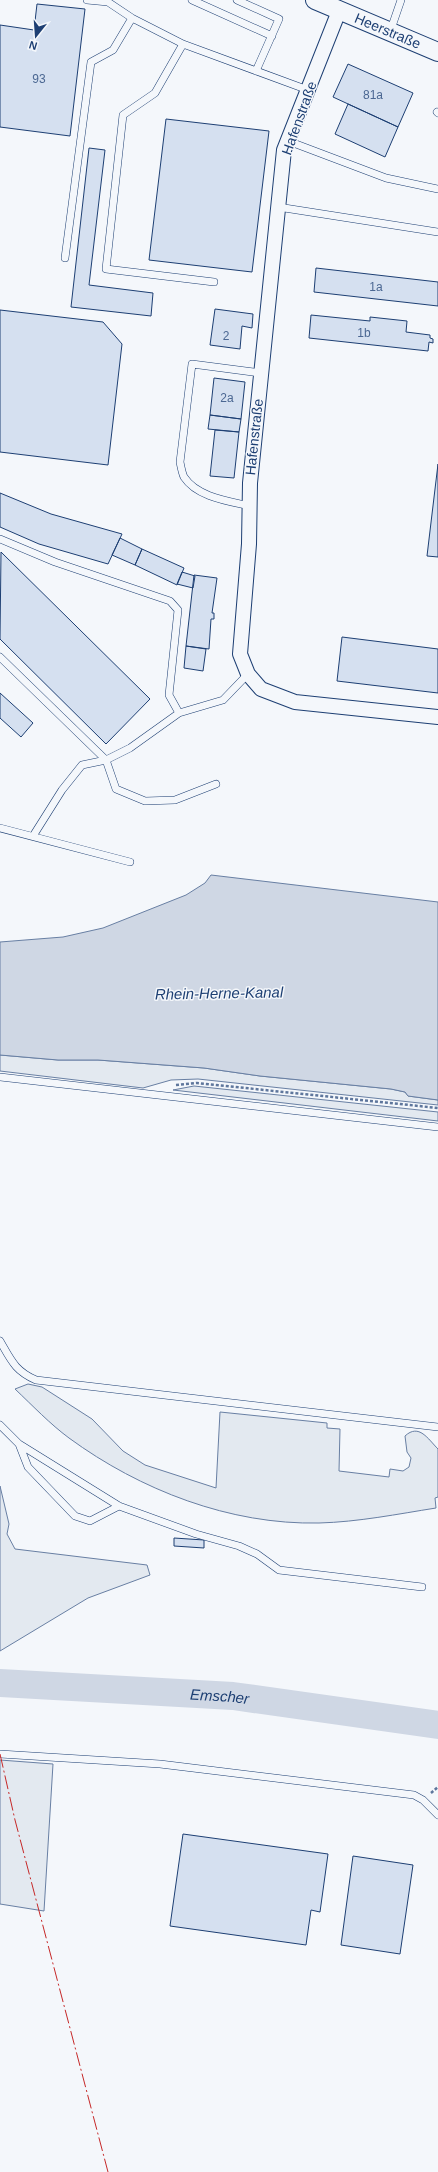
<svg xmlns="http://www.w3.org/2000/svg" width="438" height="2172" viewBox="0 0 438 2172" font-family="Arial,sans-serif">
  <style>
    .green { fill: #e3e9f0; stroke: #687fa3 }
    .water { fill: #cfd7e4; stroke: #687fa3 }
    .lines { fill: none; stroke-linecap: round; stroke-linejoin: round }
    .river { stroke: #cfd7e4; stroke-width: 28 }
    .building { fill: #d5e0f0; stroke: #1d3f73 }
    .service-casing { stroke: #1d3f73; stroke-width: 8 }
    .minor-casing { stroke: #1d3f73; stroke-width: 16 }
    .tertiary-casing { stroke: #1d3f73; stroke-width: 20 }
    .path { stroke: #5e769c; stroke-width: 2.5; stroke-dasharray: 3 2; stroke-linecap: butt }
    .service { stroke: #f4f7fb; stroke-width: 7 }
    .minor { stroke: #f4f7fb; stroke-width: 14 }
    .tertiary { stroke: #f4f7fb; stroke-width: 18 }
    .power { stroke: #c62828; stroke-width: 1; stroke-dasharray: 14 3 2 3; stroke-linecap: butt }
    .labels { text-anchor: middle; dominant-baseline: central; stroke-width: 3; stroke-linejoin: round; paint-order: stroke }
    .number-label { font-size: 12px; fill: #4b6792 }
    .street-label { font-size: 14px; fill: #1d3f73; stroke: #f4f7fb }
    .water-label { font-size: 15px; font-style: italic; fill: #1d3f73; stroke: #f4f7fb }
  </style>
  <rect width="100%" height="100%" fill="#f4f7fb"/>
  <!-- green -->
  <path class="green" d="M 0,1055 L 58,1060 L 98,1060 L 204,1068 L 260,1076 L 391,1089 L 405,1092 L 408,1096 L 438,1100 L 438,1105 L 198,1079 L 171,1080 L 143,1088 L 0,1071 Z
    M 194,1086 L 438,1112 L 438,1121 L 173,1090 Z
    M 28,1384 L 42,1387 L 92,1419 L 123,1451 L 145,1465 L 216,1488 L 220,1412 L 327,1423 L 327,1428 L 340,1429 L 339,1471 L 389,1477 L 390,1469 L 403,1471 L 409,1467 L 411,1458 L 407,1452 L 405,1436 C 419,1423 428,1439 438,1449 L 438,1497 L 435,1498 L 436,1508 C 398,1514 358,1522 319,1523 C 230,1525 140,1490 69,1438 C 50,1424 33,1406 15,1389 Z
    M 0,1486 L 9,1524 L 7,1534 L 15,1549 L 147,1565 L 150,1575 L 88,1598 L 0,1651 Z
    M 0,1760 L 53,1764 L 44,1911 L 0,1904 Z"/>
  <!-- water -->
  <path class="water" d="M 211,875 L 438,902 L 438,1100 L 408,1096 L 405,1092 L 391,1089 L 260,1076 L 204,1068 L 98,1060 L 58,1060 L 0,1055 L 0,942 L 63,937 L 103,928 L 186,895 L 205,883 Z"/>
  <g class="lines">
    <!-- river -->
    <path class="river" id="s1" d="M 0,1683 L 233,1696 L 438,1725"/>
  </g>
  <!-- building -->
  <path class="building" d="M 37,4 L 85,9 L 70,136 L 0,127 L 0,25 L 34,30 Z
    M 348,64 L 413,93 L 398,127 L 333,97 Z
    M 348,104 L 398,127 L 385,157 L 335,134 Z
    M 166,119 L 269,131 L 252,272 L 149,260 Z
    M 89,148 L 105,150 L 89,285 L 153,293 L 151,316 L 71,307 Z
    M 316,268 L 438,282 L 438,306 L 314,292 Z
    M 215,309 L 253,314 L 252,328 L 242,326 L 240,349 L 210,345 Z
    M 0,310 L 103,322 L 122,344 L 108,465 L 0,452 Z
    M 311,315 L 370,321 L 370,317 L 407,321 L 406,332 L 430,335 L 430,338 L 433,339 L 433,343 L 429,342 L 428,351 L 309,338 Z
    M 214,378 L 245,382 L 241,419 L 210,415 Z
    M 210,415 L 241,419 L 239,432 L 208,429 Z
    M 215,430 L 239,432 L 234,478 L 210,476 Z
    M 438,464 L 438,557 L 427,556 Z
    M 0,493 L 51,514 L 122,534 L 108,564 L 39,544 L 0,527 Z
    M 120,538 L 142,549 L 135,565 L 112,555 Z
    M 142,549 L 184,568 L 177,585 L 135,565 Z
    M 1,552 L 150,699 L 106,744 L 0,639 Z
    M 182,572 L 195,576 L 193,588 L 177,584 Z
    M 194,575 L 217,578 L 212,613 L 214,613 L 214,619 L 211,619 L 209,649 L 186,646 Z
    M 342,637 L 438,649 L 438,693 L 337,681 Z
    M 186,646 L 206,649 L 203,671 L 184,668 Z
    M 0,693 L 33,723 L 21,737 L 0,718 Z
    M 174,1538 L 204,1540 L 204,1548 L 174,1546 Z
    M 183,1834 L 328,1854 L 320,1912 L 311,1910 L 306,1945 L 170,1926 Z
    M 353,1856 L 413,1865 L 400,1954 L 341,1945 Z"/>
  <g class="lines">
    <!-- service casing -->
    <g class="service-casing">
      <path id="service" d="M 87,0 L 108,2 L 132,18 L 183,44 L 308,90
        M 192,0 L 272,36
        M 237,0 L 279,19 L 256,71
        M 390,32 L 401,0
        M 183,44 L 155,93 L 123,115 L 106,269 L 214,282
        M 437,112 L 438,113
        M 288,141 L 386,178 L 438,189
        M 278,207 L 438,232
        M 65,258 L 91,62 L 113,50 L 132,18
        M 250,506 C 228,501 197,497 184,477 C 182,473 181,467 180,462 L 192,364 L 261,373
        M 0,539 L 55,562 L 170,601 L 178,610 L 169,695 L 179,713
        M 0,657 L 106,760 L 116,789 L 145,801 L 175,800 L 216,784
        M 0,828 L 130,862
        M 33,836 L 62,790 L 82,765 L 106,760 L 130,748 L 179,713 L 223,700 L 248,674
        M 0,1077 L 438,1127
        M 0,1341 C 11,1360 15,1371 36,1380 L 438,1427
        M 0,1425 L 19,1444 L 119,1506 L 196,1534 L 239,1546 L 257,1554 L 279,1570 L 422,1587
        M 19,1444 L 28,1467 L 75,1516 L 90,1521 L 119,1506
        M 0,1754 L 160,1764 L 414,1795 L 423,1800 L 438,1815"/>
    </g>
    <!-- minor casing -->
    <g class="minor-casing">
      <path id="minor" d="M 339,11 L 284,150 L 250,483 L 249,544 L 240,654 L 248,674 L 261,689 L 295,702 L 438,717"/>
    </g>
    <!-- tertiary casing -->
    <g class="tertiary-casing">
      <g id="tertiary">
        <path id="s2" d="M 315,0 L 438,52"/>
      </g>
    </g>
    <!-- path -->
    <path class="path" d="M 176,1085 L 197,1083 L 438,1108
      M 431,1793 L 438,1787"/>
    <!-- service -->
    <use href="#service" class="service"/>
    <!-- minor -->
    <use href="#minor" class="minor"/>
    <!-- tertiary -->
    <use href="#tertiary" class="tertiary"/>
    <!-- power -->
    <path class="power" d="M 0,1754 L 15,1820 L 108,2172"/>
  </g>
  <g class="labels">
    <!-- number labels -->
    <g class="number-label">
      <text x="39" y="79">93</text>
      <text x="373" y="95">81a</text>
      <text x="376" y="287">1a</text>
      <text x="364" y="333">1b</text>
      <text x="226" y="336">2</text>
      <text x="227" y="398">2a</text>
    </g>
    <!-- street labels -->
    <g class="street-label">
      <text stroke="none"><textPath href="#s2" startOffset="79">Heerstraße</textPath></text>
      <text transform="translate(299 118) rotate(-70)">Hafenstraße</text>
      <text transform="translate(254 437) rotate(-84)">Hafenstraße</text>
    </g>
    <!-- water labels -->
    <g class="water-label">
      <text transform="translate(219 993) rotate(-1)">Rhein-Herne-Kanal</text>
      <text stroke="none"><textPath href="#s1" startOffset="220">Emscher</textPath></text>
    </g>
  </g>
  <!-- north arrow -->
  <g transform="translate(36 36) rotate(197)" stroke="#f4f7fb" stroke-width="3" paint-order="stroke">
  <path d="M0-3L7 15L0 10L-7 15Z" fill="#1d3f73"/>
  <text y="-6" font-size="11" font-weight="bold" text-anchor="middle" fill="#1d3f73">N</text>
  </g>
</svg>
